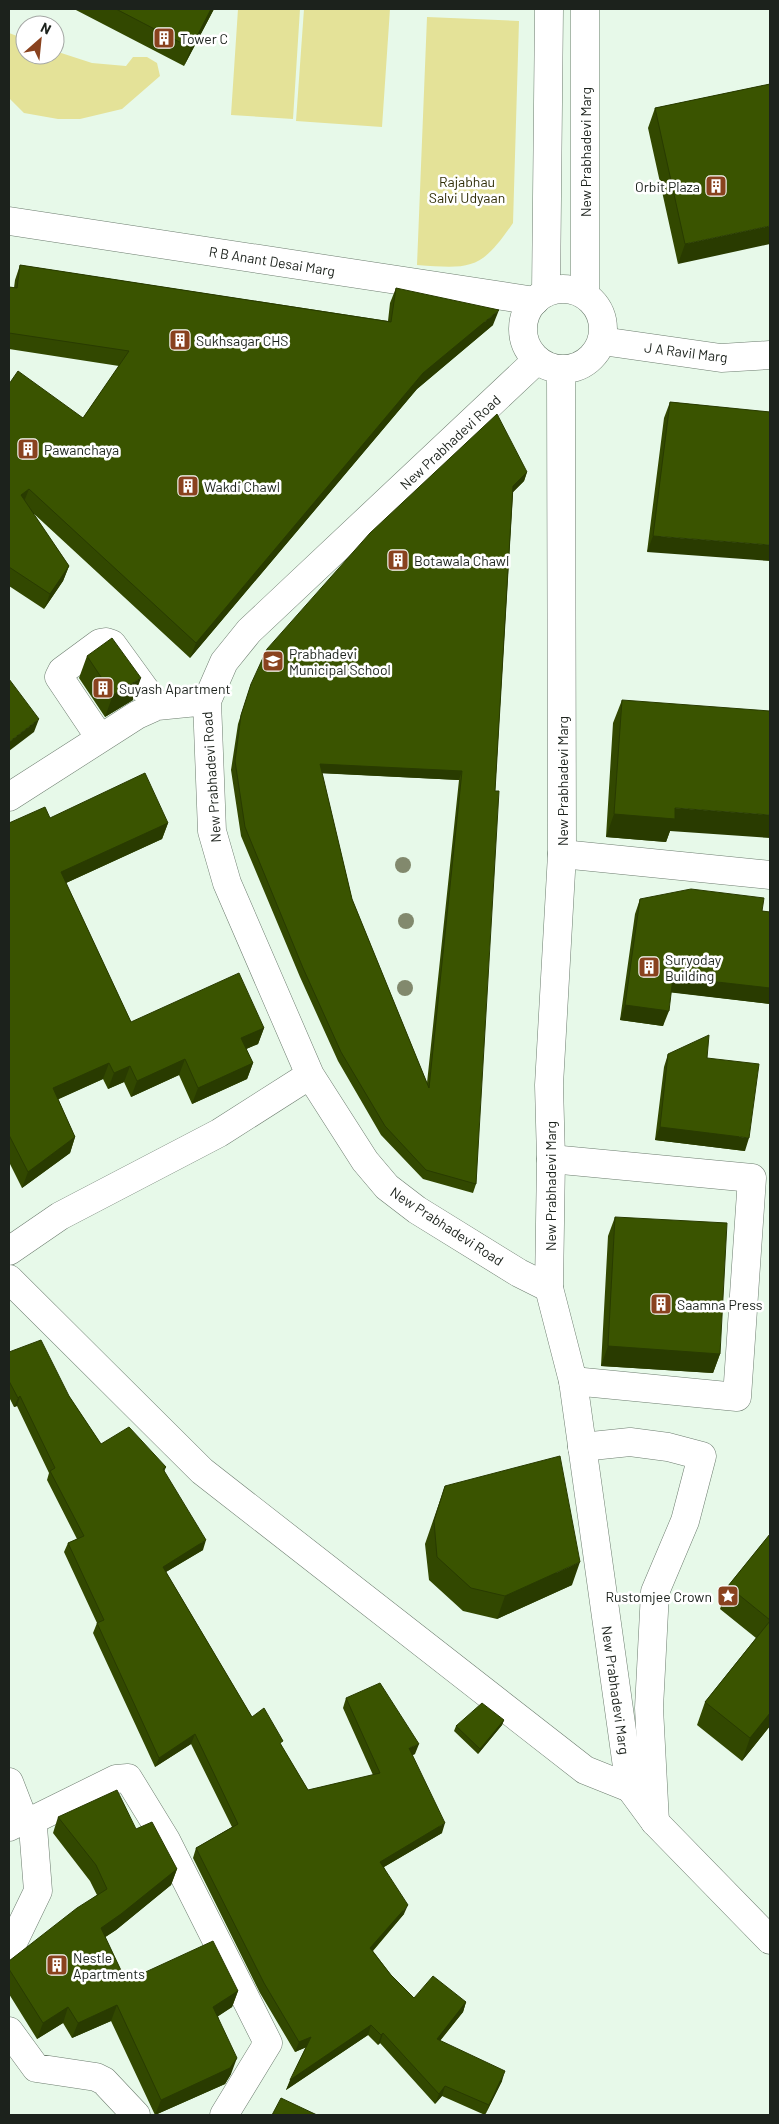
<svg xmlns="http://www.w3.org/2000/svg" width="779" height="2124" viewBox="0 0 779 2124" font-family="Barlow,sans-serif">
  <style>
    .green { fill: #e4e298 }
    .lines { fill: none; stroke-linecap: round; stroke-linejoin: round }
    .minor-casing { stroke: #6d7d6f; stroke-width: 29 }
    .major-casing { stroke: #6d7d6f; stroke-width: 29 }
    .minor { stroke: #fff; stroke-width: 28 }
    .major { stroke: #fff; stroke-width: 28 }
    .tree { fill: #82896d }
    .wall { fill: #324800; fill-rule: evenodd }
    .shaded-wall { fill: #293b00 }
    .building { fill: #3a5400; stroke: #293b00; fill-rule: evenodd }
    .labels { text-anchor: middle; dominant-baseline: central; stroke-width: 5; stroke-linejoin: round; paint-order: stroke }
    .poi-label { font-size: 14px; fill: #1c221c; stroke: #fff; text-anchor: start }
    .street-label { font-size: 14px; fill: #1c221c; stroke: #fff }
    .park-label { font-size: 14px; fill: #2f2d07; stroke: #fff }
  </style>
  <rect width="100%" height="100%" fill="#e7f9e9"/>
  <!-- green -->
  <path class="green" d="M 238,9 L 300,9 L 293,119 L 231,115 Z
    M 304,9 L 390,9 L 382,127 L 296,121 Z
    M 427,17 L 519,21 L 513,223 C 481,270 471,269 417,265 Z
    M 9,33 L 25,39 L 25,55 L 55,55 L 55,51 L 92,63 L 126,66 L 133,57 L 147,57 L 157,63 L 160,76 L 122,109 L 80,119 L 58,119 L 24,113 L 9,98 Z"/>
  <g class="lines">
    <!-- minor casing -->
    <g class="minor-casing">
      <path id="minor" d="M 9,221 L 535,301
        M 602,341 L 721,358 L 770,355
        M 537,360 L 249,631 L 224,662 L 207,701 L 212,831 L 227,883 L 310,1075 L 365,1161 L 387,1187 L 417,1210 L 519,1273 L 549,1288
        M 100,738 L 59,677 L 62,671 L 100,643 L 106,642 L 112,644 L 157,706
        M 9,797 L 137,715 L 157,706 L 207,701
        M 562,854 L 770,875
        M 551,1159 L 752,1178 L 737,1397 L 573,1381
        M 9,1251 L 60,1216 L 219,1133 L 310,1075
        M 9,1279 L 202,1471 L 585,1770 L 630,1788
        M 582,1447 L 630,1442 L 668,1447 L 702,1456 L 685,1521 L 655,1592 L 649,1708 L 655,1822
        M 9,1782 L 21,1813 L 17,1823 L 9,1827
        M 9,1951 L 38,1891 L 33,1827 L 35,1819 L 116,1779 L 128,1778 L 166,1840 L 268,2043 L 224,2115
        M 9,2031 L 36,2068 L 96,2077 L 104,2081 L 136,2115"/>
    </g>
    <!-- major casing -->
    <g class="major-casing">
      <path id="major" d="M 585,9 L 585,295
        M523 329a40 40 0 1 1 80 0a40 40 0 1 1-80 0Z
        M 546,293 L 549,9
        M 561,370 L 562,854 L 549,1085 L 551,1159 L 549,1288 L 573,1381 L 630,1788 L 655,1822 L 770,1940"/>
    </g>
    <!-- minor -->
    <use href="#minor" class="minor"/>
    <!-- major -->
    <use href="#major" class="major"/>
  </g>
  <!-- trees -->
  <g class="tree">
    <circle cx="403" cy="865" r="8"/>
    <circle cx="406" cy="921" r="8"/>
    <circle cx="405" cy="988" r="8"/>
  </g>
  <!-- wall -->
  <path class="wall" d="M 74,9 L 214,9 L 184,66 Z
    M 770,84 L 678,264 L 648,128 L 655,108 Z
    M 20,265 L 388,321 L 390,303 L 396,288 L 493,325 L 417,389 L 190,658 L 32,512 L 69,566 L 63,581 L 44,609 L 9,586 L 9,384 L 83,418 L 119,366 L 9,349 L 9,287 L 14,288 L 15,280 Z
    M 670,402 L 770,412 L 647,552 L 664,418 Z
    M 527,472 L 524,481 L 513,492 L 495,791 L 476,1184 L 473,1193 L 423,1179 L 381,1135 L 338,1061 L 300,977 L 241,836 L 231,770 L 238,724 L 251,684 ZM 322,773 L 459,780 L 427,1083 L 352,899 Z
    M 87,656 L 133,700 L 105,717 L 79,678 Z
    M 622,700 L 670,831 L 666,842 L 606,837 L 613,723 Z
    M 50,818 L 168,823 L 162,839 L 66,883 L 131,1022 L 264,1028 L 258,1044 L 246,1049 L 253,1063 L 247,1079 L 192,1104 L 179,1075 L 131,1097 L 124,1082 L 108,1089 L 103,1079 L 58,1099 L 75,1137 L 70,1153 L 22,1188 L 9,1162 L 9,823 Z
    M 640,899 L 770,912 L 770,1004 L 671,992 L 663,1026 L 620,1020 L 635,914 Z
    M 668,1054 L 707,1058 L 745,1151 L 655,1140 L 664,1067 Z
    M 615,1217 L 720,1354 L 713,1373 L 601,1366 L 608,1236 Z
    M 9,1352 L 69,1396 L 101,1444 L 166,1467 L 164,1472 L 203,1550 L 166,1572 L 252,1717 L 281,1745 L 308,1790 L 373,1775 L 343,1708 L 346,1698 L 415,1754 L 412,1755 L 442,1833 L 384,1867 L 404,1914 L 373,1951 L 391,1975 L 414,1998 L 466,2002 L 463,2012 L 440,2041 L 502,2081 L 485,2115 L 442,2096 L 435,2104 L 380,2043 L 378,2045 L 368,2035 L 286,2090 L 306,2047 L 295,2052 L 260,1993 L 193,1858 L 196,1848 L 232,1827 L 191,1744 L 155,1767 L 93,1633 L 97,1623 L 64,1552 L 68,1543 L 77,1539 L 47,1480 L 49,1473 L 17,1406 L 14,1407 L 9,1397 Z
    M 445,1486 L 572,1585 L 497,1619 L 463,1611 L 429,1580 L 425,1544 Z
    M 770,1534 L 770,1726 L 742,1761 L 697,1725 L 705,1702 L 756,1638 L 720,1609 L 728,1586 Z
    M 504,1720 L 502,1725 L 478,1754 L 454,1731 L 456,1726 Z
    M 58,1817 L 136,1829 L 177,1869 L 171,1885 L 116,1930 L 105,1937 L 126,1981 L 238,1991 L 232,2007 L 218,2016 L 231,2074 L 225,2084 L 155,2115 L 111,2021 L 72,2038 L 63,2023 L 37,2039 L 9,1994 L 9,1961 L 97,1895 L 90,1881 L 53,1833 Z"/>
  <!-- shaded-wall -->
  <path class="shaded-wall" d="M 211,9 L 214,9 L 184,66 L 191,48 Z
    M 770,226 L 770,244 L 678,264 L 685,244 Z
    M 499,310 L 493,325 L 417,389 L 190,658 L 196,643 L 423,373 Z
    M 527,472 L 524,481 L 510,495 L 513,486 Z
    M 29,489 L 23,504 L 21,495 Z
    M 653,536 L 770,545 L 770,561 L 647,552 Z
    M 69,566 L 63,581 L 44,609 L 50,594 Z
    M 141,678 L 133,700 L 105,717 L 113,695 Z
    M 39,719 L 34,732 L 9,751 L 9,742 Z
    M 320,764 L 462,771 L 459,780 L 317,773 Z
    M 675,808 L 770,815 L 770,838 L 670,831 L 666,842 L 606,837 L 614,814 Z
    M 168,823 L 162,839 L 55,888 L 61,872 Z
    M 673,977 L 770,988 L 770,1004 L 667,992 Z
    M 625,1005 L 669,1011 L 663,1026 L 620,1020 Z
    M 264,1028 L 258,1044 L 235,1054 L 241,1038 Z
    M 185,1059 L 179,1075 L 131,1097 L 137,1081 Z
    M 109,1063 L 103,1079 L 48,1104 L 53,1088 Z
    M 253,1063 L 247,1079 L 192,1104 L 198,1088 Z
    M 130,1066 L 124,1082 L 108,1089 L 114,1073 Z
    M 660,1127 L 749,1138 L 745,1151 L 655,1140 Z
    M 75,1137 L 70,1153 L 22,1188 L 28,1172 Z
    M 608,1346 L 720,1354 L 713,1373 L 601,1366 Z
    M 20,1396 L 17,1406 L 14,1407 L 18,1398 Z
    M 206,1540 L 203,1550 L 159,1576 L 163,1567 Z
    M 580,1562 L 572,1585 L 497,1619 L 505,1596 Z
    M 770,1713 L 770,1726 L 742,1761 L 750,1738 Z
    M 504,1720 L 502,1725 L 478,1754 L 480,1749 Z
    M 195,1734 L 191,1744 L 155,1767 L 159,1758 Z
    M 419,1744 L 415,1754 L 406,1758 L 409,1748 Z
    M 445,1823 L 442,1833 L 377,1871 L 380,1862 Z
    M 177,1869 L 171,1885 L 116,1930 L 95,1944 L 101,1928 Z
    M 408,1905 L 404,1914 L 367,1957 L 370,1948 Z
    M 238,1991 L 232,2007 L 208,2023 L 213,2007 Z
    M 466,2002 L 463,2012 L 433,2049 L 437,2039 Z
    M 117,2005 L 111,2021 L 72,2038 L 78,2023 Z
    M 68,2007 L 63,2023 L 37,2039 L 43,2023 Z
    M 371,2025 L 368,2035 L 286,2090 L 290,2080 Z
    M 383,2033 L 380,2043 L 378,2045 L 381,2035 Z
    M 311,2037 L 307,2047 L 295,2052 L 299,2042 Z
    M 237,2058 L 231,2074 L 225,2084 L 155,2115 L 161,2100 Z
    M 505,2071 L 502,2081 L 485,2115 L 489,2105 Z
    M 445,2086 L 442,2096 L 435,2104 L 439,2094 Z"/>
  <!-- building -->
  <path class="building" d="M 116,9 L 211,9 L 191,48 Z
    M 770,84 L 770,226 L 685,244 L 655,108 Z
    M 20,265 L 391,322 L 396,288 L 499,310 L 423,373 L 196,643 L 29,489 L 21,495 L 69,566 L 50,594 L 9,567 L 9,384 L 18,371 L 83,418 L 129,351 L 9,333 L 9,287 L 17,288 Z
    M 670,402 L 770,412 L 770,545 L 653,536 Z
    M 497,414 L 527,472 L 513,486 L 495,791 L 499,791 L 476,1184 L 426,1170 L 385,1126 L 341,1052 L 303,968 L 245,827 L 235,761 L 241,715 L 251,684 L 267,649 L 370,533 ZM 320,764 L 462,771 L 429,1088 L 352,899 Z
    M 112,638 L 141,678 L 113,695 L 87,656 Z
    M 9,679 L 39,719 L 9,742 Z
    M 622,700 L 770,711 L 770,815 L 675,808 L 675,819 L 614,814 Z
    M 145,773 L 168,823 L 61,872 L 131,1022 L 239,973 L 264,1028 L 241,1038 L 253,1063 L 198,1088 L 185,1059 L 137,1081 L 130,1066 L 114,1073 L 109,1063 L 53,1088 L 75,1137 L 28,1172 L 9,1135 L 9,823 L 45,807 L 50,818 Z
    M 691,889 L 764,898 L 762,911 L 770,912 L 770,988 L 673,977 L 669,1011 L 625,1005 L 640,899 Z
    M 709,1035 L 707,1058 L 759,1064 L 749,1138 L 660,1127 L 668,1054 Z
    M 615,1217 L 727,1223 L 720,1354 L 608,1346 Z
    M 41,1340 L 69,1396 L 101,1444 L 129,1427 L 166,1467 L 163,1469 L 206,1540 L 163,1567 L 252,1717 L 264,1708 L 283,1741 L 280,1743 L 308,1790 L 380,1773 L 346,1698 L 380,1683 L 419,1744 L 409,1748 L 445,1823 L 380,1862 L 408,1905 L 370,1948 L 391,1975 L 414,1998 L 433,1976 L 466,2002 L 437,2039 L 505,2071 L 489,2105 L 445,2086 L 439,2094 L 383,2033 L 381,2035 L 371,2025 L 290,2080 L 311,2037 L 299,2042 L 264,1983 L 196,1848 L 238,1824 L 195,1734 L 159,1758 L 97,1623 L 104,1620 L 68,1543 L 84,1536 L 50,1471 L 55,1468 L 20,1396 L 18,1398 L 9,1381 L 9,1352 Z
    M 560,1456 L 580,1562 L 505,1596 L 471,1588 L 437,1557 L 434,1521 L 445,1486 Z
    M 770,1534 L 770,1620 L 728,1586 Z
    M 770,1621 L 770,1713 L 750,1738 L 705,1702 Z
    M 482,1703 L 504,1720 L 480,1749 L 456,1726 Z
    M 117,1790 L 136,1829 L 152,1822 L 177,1869 L 121,1914 L 101,1928 L 126,1981 L 213,1941 L 238,1991 L 213,2007 L 237,2058 L 230,2068 L 161,2100 L 117,2005 L 78,2023 L 68,2007 L 43,2023 L 9,1969 L 9,1961 L 77,1908 L 107,1889 L 96,1865 L 58,1817 Z
    M 281,2098 L 317,2115 L 272,2115 Z"/>
  <!-- icons -->
  <defs>
    <g id="building-square" transform="scale(1.125)"><rect x="-9" y="-9" width="18" height="18" rx="4" fill="#89421e" stroke="#fff"/><path d="M-4-6H4V6H1V3H-1V6H-4ZM-2.5-4.3h1.7v1.8h-1.7ZM.8-4.3h1.7v1.8H.8ZM-2.5-1h1.7V.8h-1.7ZM.8-1h1.7V.8H.8Z" fill="#fff"/></g>
    <g id="school-square" transform="scale(1.125)"><rect x="-9" y="-9" width="18" height="18" rx="4" fill="#89421e" stroke="#fff"/><path d="M0-5L7-2L0 1L-7-2ZM-4 1L0 2.5L4 1V4Q0 6-4 4Z" fill="#fff"/></g>
    <g id="sight-square" transform="scale(1.125)"><rect x="-9" y="-9" width="18" height="18" rx="4" fill="#89421e" stroke="#fff"/><path d="M0-6L1.8-2.2L6-1.7L2.9 1.2L3.7 5.4L0 3.3L-3.7 5.4L-2.9 1.2L-6-1.7L-1.8-2.2Z" fill="#fff"/></g>
  </defs>
  <g fill-rule="evenodd">
    <use href="#building-square" x="164" y="38"/>
    <use href="#building-square" x="716" y="186"/>
    <use href="#building-square" x="180" y="340"/>
    <use href="#building-square" x="28" y="449"/>
    <use href="#building-square" x="188" y="486"/>
    <use href="#building-square" x="398" y="560"/>
    <use href="#school-square" x="273" y="661"/>
    <use href="#building-square" x="103" y="688"/>
    <use href="#building-square" x="649" y="967"/>
    <use href="#building-square" x="661" y="1304"/>
    <use href="#sight-square" x="728" y="1596"/>
    <use href="#building-square" x="57" y="1965"/>
  </g>
  <g class="labels">
    <!-- poi labels -->
    <g class="poi-label">
      <text x="180" y="38">Tower C</text>
      <text x="700" y="186" text-anchor="end">Orbit Plaza</text>
      <text x="196" y="340">Sukhsagar CHS</text>
      <text x="44" y="449">Pawanchaya</text>
      <text x="204" y="486">Wakdi Chawl</text>
      <text x="414" y="560">Botawala Chawl</text>
      <text x="289" y="653">Prabhadevi<tspan x="289" dy="16">Municipal School</tspan></text>
      <text x="119" y="688">Suyash Apartment</text>
      <text x="665" y="959">Suryoday<tspan x="665" dy="16">Building</tspan></text>
      <text x="677" y="1304">Saamna Press</text>
      <text x="712" y="1596" text-anchor="end">Rustomjee Crown</text>
      <text x="73" y="1957">Nestle<tspan x="73" dy="16">Apartments</tspan></text>
    </g>
    <!-- street labels -->
    <g class="street-label">
      <text transform="translate(585 152) rotate(-90)">New Prabhadevi Marg</text>
      <text transform="translate(272 261) rotate(9)">R B Anant Desai Marg</text>
      <text transform="translate(686 352) rotate(7)">J A Ravil Marg</text>
      <text transform="translate(450 442) rotate(-43)">New Prabhadevi Road</text>
      <text transform="translate(211 777) rotate(-94)">New Prabhadevi Road</text>
      <text transform="translate(562 781) rotate(-90)">New Prabhadevi Marg</text>
      <text transform="translate(550 1186) rotate(-90)">New Prabhadevi Marg</text>
      <text transform="translate(447 1226) rotate(33)">New Prabhadevi Road</text>
      <text transform="translate(616 1690) rotate(82)">New Prabhadevi Marg</text>
    </g>
    <!-- park labels -->
    <g class="park-label">
      <text x="467" y="181">Rajabhau<tspan x="467" dy="16">Salvi Udyaan</tspan></text>
    </g>
  </g>
  <!-- border -->
  <rect width="779" height="2124" fill="none" stroke="#1c221c" stroke-width="20"/>
  <!-- north arrow -->
  <g transform="translate(40 40) rotate(27)"><circle r="24" fill="#ffffff" stroke="#a4a7a4"/>
  <path d="M0-4L9 19L0 12L-9 19Z" fill="#89421e"/>
  <text y="-8" font-size="14" font-weight="bold" text-anchor="middle" fill="#1c221c">N</text>
  </g>
</svg>
